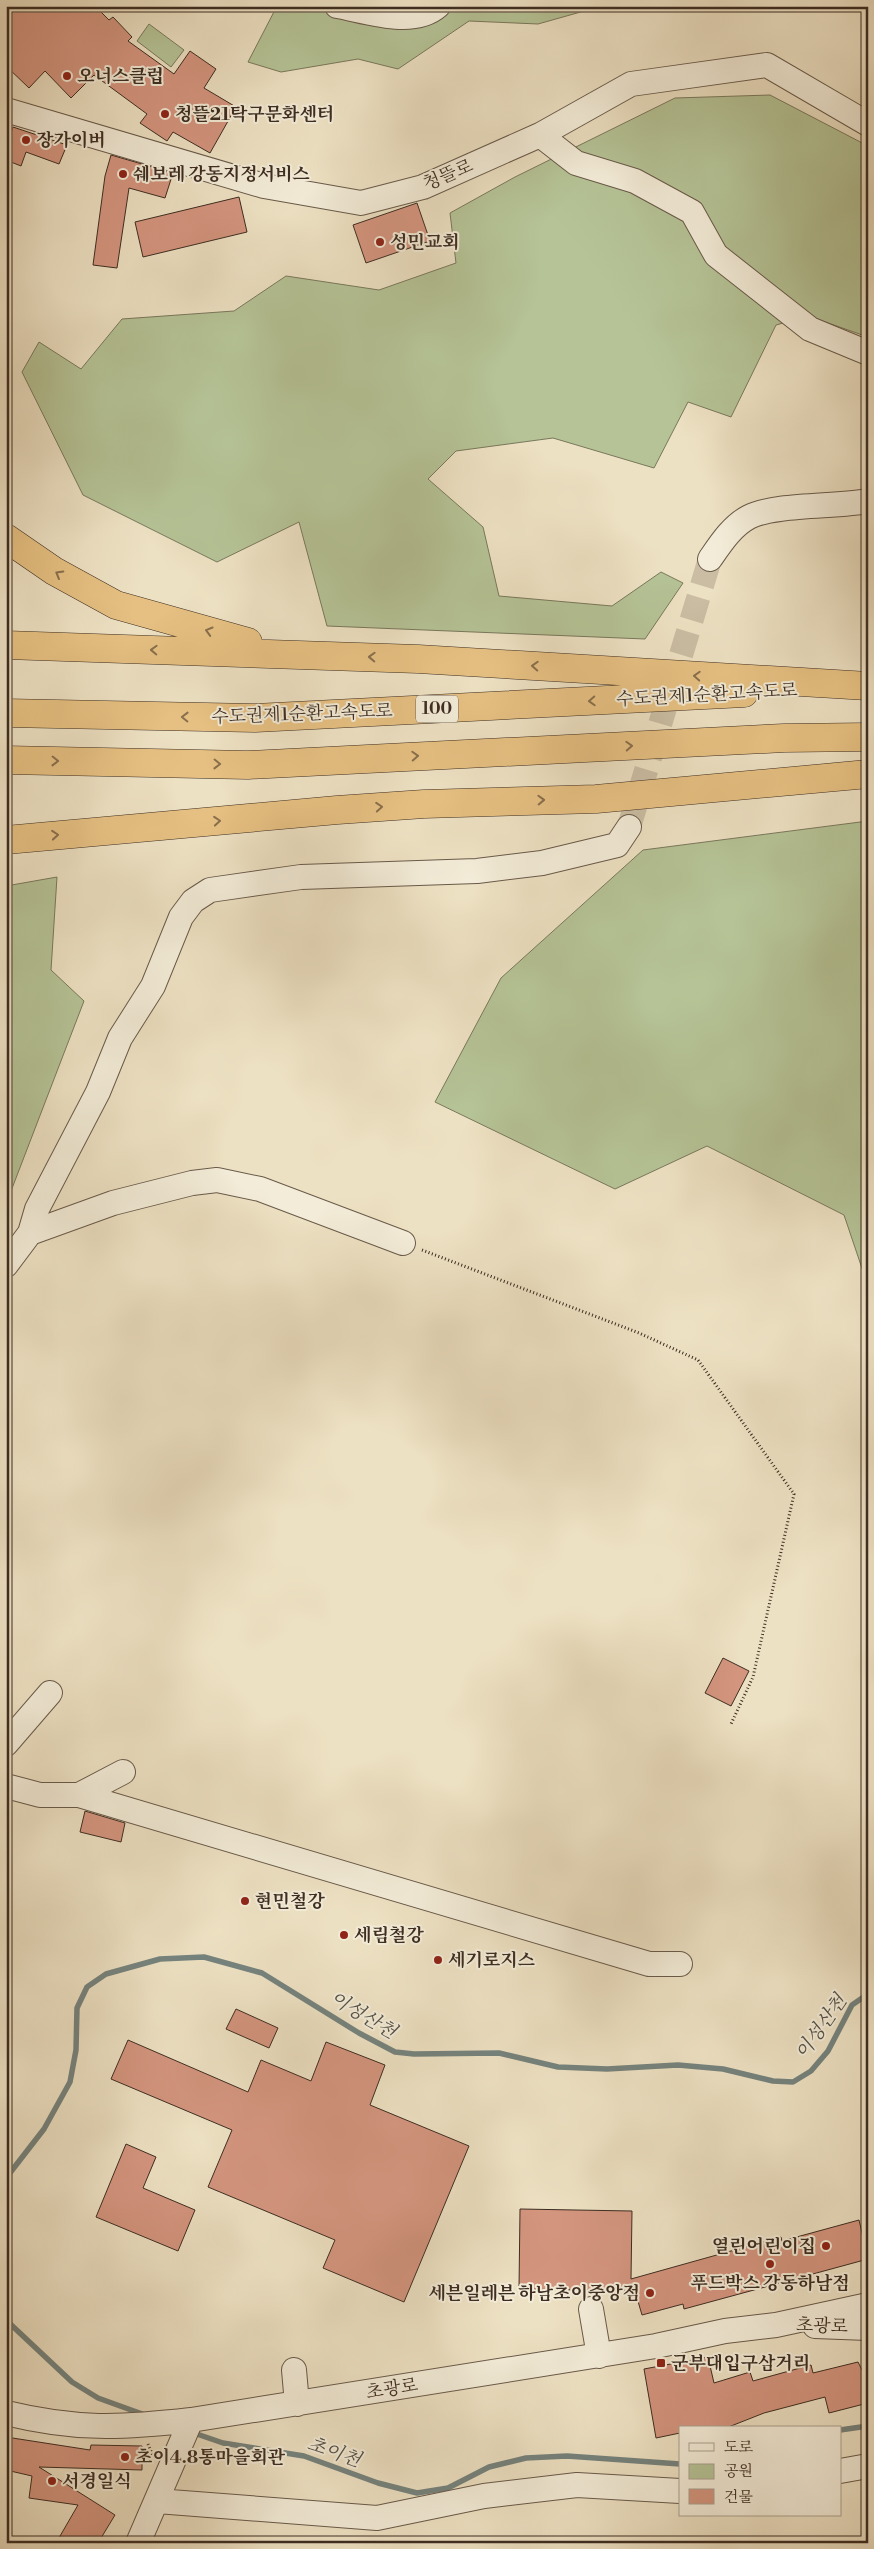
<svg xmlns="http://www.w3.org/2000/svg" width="874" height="2549" viewBox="0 0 874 2549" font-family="'Libre Bodoni','Noto Serif KR',serif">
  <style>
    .green { fill: #b5c396; stroke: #79785c }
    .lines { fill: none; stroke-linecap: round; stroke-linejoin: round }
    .stream { stroke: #75837e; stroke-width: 5.5 }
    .building { fill: #d4957f; stroke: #3d2d22 }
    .minor-tunnel { stroke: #cabda3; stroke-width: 24; stroke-dasharray: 24 12; stroke-linecap: butt }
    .minor-casing { stroke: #695a4a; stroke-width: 26 }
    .highway-casing { stroke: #3d2d22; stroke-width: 29 }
    .path { stroke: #3d2d22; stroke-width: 3; stroke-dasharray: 1 2.5; stroke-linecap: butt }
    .minor { stroke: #f3ecd8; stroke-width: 24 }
    .highway { stroke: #e6c082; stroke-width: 28 }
    .oneway { stroke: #896f4d }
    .poi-dot { fill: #8f2418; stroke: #f3ecd8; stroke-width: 2 }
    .labels { text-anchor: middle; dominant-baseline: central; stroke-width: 4; stroke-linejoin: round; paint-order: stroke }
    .shield { fill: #f3ecd8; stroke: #746659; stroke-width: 1 }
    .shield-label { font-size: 16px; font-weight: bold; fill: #3d2d22 }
    .poi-label { font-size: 18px; font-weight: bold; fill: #3d2d22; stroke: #f3ecd8; text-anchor: start }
    .street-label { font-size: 18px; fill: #3d2d22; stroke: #f3ecd8 }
    .water-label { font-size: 19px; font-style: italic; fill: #545148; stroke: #f3ecd8 }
  </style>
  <rect width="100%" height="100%" fill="#ede1c3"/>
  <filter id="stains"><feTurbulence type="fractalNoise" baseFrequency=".004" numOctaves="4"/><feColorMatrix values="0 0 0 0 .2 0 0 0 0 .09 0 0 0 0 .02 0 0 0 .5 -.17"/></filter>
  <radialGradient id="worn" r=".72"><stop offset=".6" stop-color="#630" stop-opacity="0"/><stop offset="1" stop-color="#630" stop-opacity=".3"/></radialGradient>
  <!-- green -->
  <path class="green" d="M 277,6 L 602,6 L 538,24 L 469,21 L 398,69 L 358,59 L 281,72 L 248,62 Z
    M 149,24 L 184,50 L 171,67 L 137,41 Z
    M 770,95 L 868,146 L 868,337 L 808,316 L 776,325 L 731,417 L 688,402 L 654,468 L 553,438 L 456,451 L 428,479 L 483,527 L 499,596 L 612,606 L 661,572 L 683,583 L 645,639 L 327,626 L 299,522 L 217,562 L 83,495 L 22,372 L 39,342 L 81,369 L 122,319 L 234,311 L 286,276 L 379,290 L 456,263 L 450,213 L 515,177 L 675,98 Z
    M 868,821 L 868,1286 L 844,1215 L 707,1146 L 615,1189 L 435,1102 L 501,978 L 643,850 Z
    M 57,877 L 51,970 L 84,1001 L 6,1204 L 6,886 Z"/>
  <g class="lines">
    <!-- stream -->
    <path class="stream" d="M 6,2178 L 44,2129 L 70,2082 L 76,2050 L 77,2008 L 87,1987 L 106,1974 L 160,1959 L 204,1957 L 262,1973 L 359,2033 L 395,2052 L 414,2054 L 499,2053 L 558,2067 L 607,2069 L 678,2065 L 723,2069 L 773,2081 L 793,2082 L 811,2071 L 828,2051 L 852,2005 L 868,1994
      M 6,2320 L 72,2382 L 98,2398 L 145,2415
      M 840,2430 L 868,2426
      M 191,2432 L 223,2443 L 304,2456 L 378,2483 L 417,2493 L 448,2488 L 489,2467 L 526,2458 L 567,2456 L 680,2464"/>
  </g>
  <!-- building -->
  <path class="building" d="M 6,6 L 95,6 L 109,20 L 113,17 L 132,37 L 128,41 L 174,74 L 190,51 L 216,69 L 204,88 L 236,107 L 210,153 L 173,132 L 167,141 L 140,123 L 147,114 L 94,75 L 71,98 L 45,71 L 29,88 L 6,66 Z
    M 13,127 L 67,145 L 59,164 L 26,152 L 21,166 L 6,160 L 6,146 Z
    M 111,155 L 173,173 L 165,198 L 129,188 L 117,268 L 93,265 L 105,176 Z
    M 239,197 L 247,232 L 143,257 L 135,222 Z
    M 417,203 L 430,241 L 366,263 L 353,225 Z
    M 723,1658 L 749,1671 L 731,1706 L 705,1693 Z
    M 85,1811 L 125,1823 L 121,1842 L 80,1832 Z
    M 236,2009 L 278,2028 L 269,2048 L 226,2029 Z
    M 128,2040 L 248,2092 L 261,2060 L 311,2081 L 326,2042 L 385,2065 L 370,2105 L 469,2146 L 404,2302 L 323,2268 L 335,2240 L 208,2187 L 232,2130 L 111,2079 Z
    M 126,2144 L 156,2157 L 143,2188 L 195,2210 L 178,2251 L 96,2217 Z
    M 520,2209 L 632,2211 L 631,2279 L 781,2237 L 782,2241 L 859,2220 L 868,2259 L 684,2309 L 683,2304 L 642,2315 L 635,2291 L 519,2289 Z
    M 708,2357 L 714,2383 L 750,2372 L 753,2381 L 811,2365 L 813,2373 L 858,2362 L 868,2382 L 868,2403 L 829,2413 L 825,2397 L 764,2413 L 726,2428 L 680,2428 L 680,2433 L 656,2438 L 644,2369 Z
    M 6,2437 L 90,2450 L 91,2445 L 142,2446 L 142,2470 L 39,2467 L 115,2515 L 98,2543 L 56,2543 L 78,2505 L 29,2498 L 32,2476 L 6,2470 Z"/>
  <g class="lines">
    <!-- minor-tunnel -->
    <path class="minor-tunnel" d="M 629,827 L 710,559"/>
    <!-- minor casing -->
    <g class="minor-casing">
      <path id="minor" d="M 337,6 C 366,11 413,28 438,6
        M 6,110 L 264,186 L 361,203 L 423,187 L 540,135 L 631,84 L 767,65 L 868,124
        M 540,135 L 576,163 L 635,181 L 692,212 L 716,255 L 810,329 L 868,353
        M 710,559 C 721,543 732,526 749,517 C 773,504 838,507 868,501
        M 30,1233 L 113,1203 L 192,1183 L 217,1180 L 260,1189 L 403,1243
        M 6,1265 L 30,1233 L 37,1209 L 98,1092 L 120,1038 L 153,986 L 181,917 L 193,901 L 210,890 L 301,877 L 477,871 L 542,863 L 617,845 L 629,827
        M 6,1744 L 50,1693
        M 6,1786 L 40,1795 L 79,1795 L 649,1964 L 680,1964
        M 79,1795 L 123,1772
        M 591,2309 L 599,2356
        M 815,2326 L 868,2328
        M 294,2370 L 297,2404
        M 6,2413 C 76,2430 121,2428 191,2420 L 656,2346 L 725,2331 L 776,2325 L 868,2305
        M 840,2471 L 868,2466
        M 157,2501 L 377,2518 L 484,2496 L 577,2485 L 680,2491
        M 138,2543 L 191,2420"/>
    </g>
    <!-- highway casing -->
    <g class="highway-casing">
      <path id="highway" d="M 6,538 L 54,571 L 116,605 L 248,642
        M 6,645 L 418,659 L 868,686
        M 6,713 L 255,718 L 744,693
        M 6,760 L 248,765 L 784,738 L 868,737
        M 6,840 L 337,810 L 424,804 L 596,799 L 868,774"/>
    </g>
    <!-- path -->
    <path class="path" d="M 422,1250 L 639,1333 L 698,1360 L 794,1494 L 753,1677 L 731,1724
      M 148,2444 L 153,2456"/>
    <!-- minor -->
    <use href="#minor" class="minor"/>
    <!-- highway -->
    <use href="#highway" class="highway"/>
  </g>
  <!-- one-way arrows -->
  <defs><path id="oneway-chevron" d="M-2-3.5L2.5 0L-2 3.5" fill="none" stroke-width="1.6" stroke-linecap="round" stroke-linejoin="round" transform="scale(1.25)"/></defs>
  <g class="oneway">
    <use href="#oneway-chevron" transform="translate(59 574) rotate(-150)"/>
    <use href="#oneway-chevron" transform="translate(209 631) rotate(-164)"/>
    <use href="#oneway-chevron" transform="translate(154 650) rotate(-178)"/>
    <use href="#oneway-chevron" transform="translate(372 657) rotate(-178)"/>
    <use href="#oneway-chevron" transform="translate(535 666) rotate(-177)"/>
    <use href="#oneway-chevron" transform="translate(697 676) rotate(-177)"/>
    <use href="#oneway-chevron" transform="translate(592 701) rotate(177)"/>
    <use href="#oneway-chevron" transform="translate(185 717) rotate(-179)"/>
    <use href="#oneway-chevron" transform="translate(629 746) rotate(-3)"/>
    <use href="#oneway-chevron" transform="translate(415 756) rotate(-3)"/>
    <use href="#oneway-chevron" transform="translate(55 761) rotate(1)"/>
    <use href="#oneway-chevron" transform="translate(217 764) rotate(1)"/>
    <use href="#oneway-chevron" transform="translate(541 800) rotate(-2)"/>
    <use href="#oneway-chevron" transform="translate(379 807) rotate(-4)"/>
    <use href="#oneway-chevron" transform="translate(217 821) rotate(-5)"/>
    <use href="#oneway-chevron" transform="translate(55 835) rotate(-5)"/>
  </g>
  <!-- markers -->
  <g class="poi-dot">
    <circle cx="67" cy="76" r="5"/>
    <circle cx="165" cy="114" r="5"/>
    <circle cx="26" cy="140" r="5"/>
    <circle cx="123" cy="174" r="5"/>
    <circle cx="380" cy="242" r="5"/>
    <circle cx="245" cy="1901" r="5"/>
    <circle cx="344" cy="1935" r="5"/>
    <circle cx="438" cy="1960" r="5"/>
    <circle cx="826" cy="2246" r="5"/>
    <circle cx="770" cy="2264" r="5"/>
    <circle cx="650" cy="2293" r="5"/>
    <rect x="656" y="2358" width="10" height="10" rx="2.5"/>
    <circle cx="125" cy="2457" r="5"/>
    <circle cx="52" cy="2481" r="5"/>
  </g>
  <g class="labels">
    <!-- shield labels -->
    <rect class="shield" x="416" y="695.5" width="42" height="27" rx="4"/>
    <g class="shield-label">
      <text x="437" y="709">100</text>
    </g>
    <!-- poi labels -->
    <g class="poi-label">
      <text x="77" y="76">오너스클럽</text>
      <text x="175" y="114">청뜰21탁구문화센터</text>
      <text x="36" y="140">장가이버</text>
      <text x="133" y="174">쉐보레 강동지정서비스</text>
      <text x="390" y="242">성민교회</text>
      <text x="255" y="1901">현민철강</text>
      <text x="354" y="1935">세림철강</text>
      <text x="448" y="1960">세기로지스</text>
      <text x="816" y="2246" text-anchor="end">열린어린이집</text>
      <text x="770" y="2283" text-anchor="middle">푸드박스 강동하남점</text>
      <text x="640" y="2293" text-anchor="end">세븐일레븐 하남초이중앙점</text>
      <text x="671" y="2363">군부대입구삼거리</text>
      <text x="135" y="2457">초이4.8통마을회관</text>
      <text x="62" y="2481">서경일식</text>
    </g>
    <!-- street labels -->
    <g class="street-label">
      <text transform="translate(448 175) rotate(-23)">청뜰로</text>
      <text transform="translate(707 695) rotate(-3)">수도권제1순환고속도로</text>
      <text transform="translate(302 714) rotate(-2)">수도권제1순환고속도로</text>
      <text transform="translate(822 2326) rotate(2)">초광로</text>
      <text transform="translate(392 2389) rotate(-9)">초광로</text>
    </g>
    <!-- water labels -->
    <g class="water-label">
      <text transform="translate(363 2015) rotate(31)">이성산천</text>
      <text transform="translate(821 2027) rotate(-55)">이성산천</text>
      <text transform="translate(334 2452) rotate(19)">초이천</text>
    </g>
  </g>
  <!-- margin -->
  <rect width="874" height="2549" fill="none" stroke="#ede1c3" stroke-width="25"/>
  <rect x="8" y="8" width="859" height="2534" fill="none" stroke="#3d2d22" stroke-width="2.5"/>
  <rect x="12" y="12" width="849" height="2524" fill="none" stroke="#3d2d22"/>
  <!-- legend -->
  <rect x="679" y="2426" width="162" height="90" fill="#f3ecd8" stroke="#aaa08f"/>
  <rect x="689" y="2443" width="25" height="8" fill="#f3ecd8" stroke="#aaa08f"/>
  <text x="724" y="2452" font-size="15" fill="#3d2d22">도로</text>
  <rect x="689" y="2464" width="25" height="15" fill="#b5c396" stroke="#aaa08f"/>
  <text x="724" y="2476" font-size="15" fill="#3d2d22">공원</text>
  <rect x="689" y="2489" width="25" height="15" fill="#d4957f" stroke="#aaa08f"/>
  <text x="724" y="2502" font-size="15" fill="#3d2d22">건물</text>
  <rect width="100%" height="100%" filter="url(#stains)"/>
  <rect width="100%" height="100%" fill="url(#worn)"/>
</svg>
